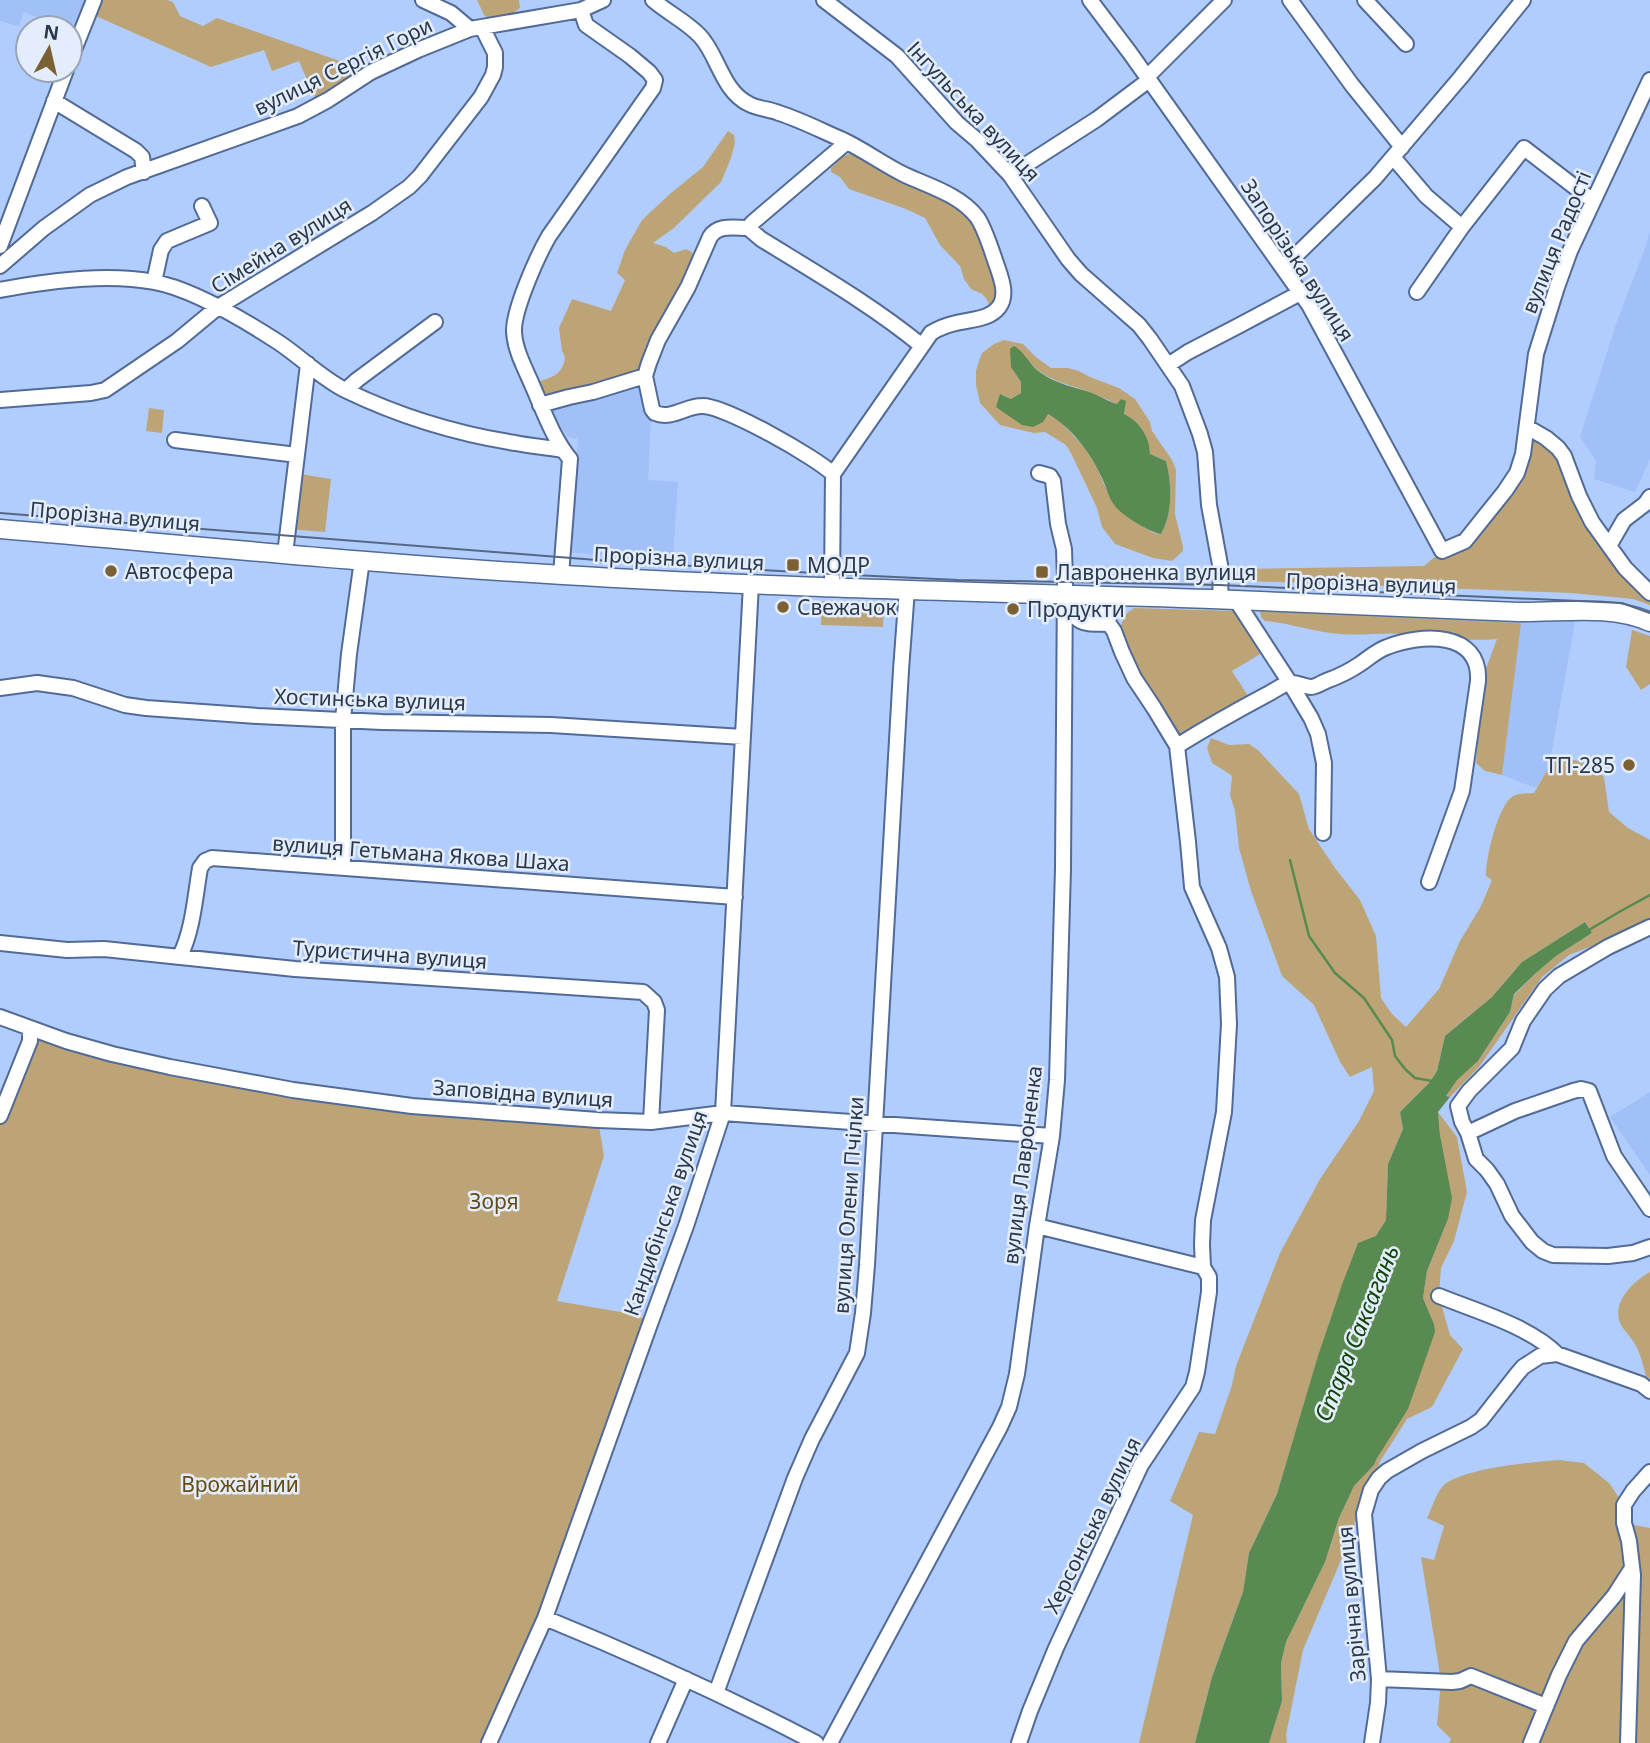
<svg xmlns="http://www.w3.org/2000/svg" width="1650" height="1743" viewBox="0 0 1650 1743" font-family="'Noto Sans',sans-serif">
  <style>
    .built { fill: #a1c0f7 }
    .green { fill: #bda477; fill-rule: evenodd }
    .water { fill: #588a51 }
    .lines { fill: none; stroke-linecap: round; stroke-linejoin: round }
    .stream { stroke: #588a51; stroke-width: 2.5 }
    .minor-casing { stroke: #526a96; stroke-width: 18 }
    .major-casing { stroke: #526a96; stroke-width: 21 }
    .minor { stroke: #fff; stroke-width: 14 }
    .major { stroke: #fff; stroke-width: 18 }
    .tram { stroke: #566784; stroke-width: 2 }
    .poi-dot { fill: #7a6032; stroke: #e4edfc; stroke-width: 2.5 }
    .labels { text-anchor: middle; dominant-baseline: central; stroke-width: 5; stroke-linejoin: round; paint-order: stroke }
    .street-label { font-size: 21px; fill: #2c384b; stroke: #e4edfc }
    .poi-label { font-size: 21px; fill: #2c384b; stroke: #e4edfc; text-anchor: start }
    .park-label { font-size: 21px; fill: #664c16; stroke: #e4edfc }
    .water-label { font-size: 23px; font-style: italic; fill: #114509; stroke: #e4edfc }
  </style>
  <rect width="100%" height="100%" fill="#b1cdfe"/>
  <!-- built -->
  <path class="built" d="M 0,0 L 94,0 L 81,35 L 70,30 L 70,28 L 64,28 L 24,12 L 19,26 L 0,21 Z
    M 1650,231 L 1650,459 L 1635,492 L 1594,479 L 1596,461 L 1580,437 L 1616,324 L 1645,248 Z
    M 643,383 L 651,419 L 648,480 L 678,482 L 673,559 L 562,552 L 576,459 L 578,439 L 568,437 L 549,408 Z
    M 1577,611 L 1549,767 L 1536,788 L 1502,775 L 1522,612 Z
    M 1650,1092 L 1650,1175 L 1610,1117 Z"/>
  <!-- green -->
  <path class="green" d="M 94,0 L 167,0 L 173,2 L 180,16 L 203,26 L 217,18 L 354,66 L 357,70 L 353,78 L 315,98 L 299,61 L 272,71 L 264,50 L 211,67 L 89,13 Z
    M 477,0 L 519,0 L 520,8 L 509,16 L 491,20 L 484,15 Z
    M 728,131 L 734,135 L 735,143 L 731,158 L 721,182 L 674,228 L 653,243 L 666,247 L 674,253 L 686,249 L 692,252 L 696,269 L 645,376 L 540,405 L 532,384 C 548,378 563,377 565,357 L 562,351 L 559,328 L 572,299 L 611,311 L 625,280 L 617,273 L 625,250 L 642,220 L 671,193 L 703,167 Z
    M 850,154 L 860,155 L 956,204 L 974,221 L 1000,292 L 991,308 L 986,298 L 982,294 L 971,289 L 964,279 L 960,266 L 940,245 L 925,218 L 906,209 L 849,189 L 840,177 L 831,172 L 831,168 L 843,156 Z
    M 1004,340 L 1023,344 L 1036,357 L 1051,368 L 1068,368 L 1079,371 L 1090,377 L 1119,388 L 1135,399 L 1150,422 L 1152,431 L 1172,460 L 1176,470 L 1175,514 L 1183,547 L 1183,551 L 1172,561 L 1153,558 L 1115,544 L 1102,527 L 1097,508 L 1071,453 L 1066,445 L 1045,432 L 1034,433 L 1000,425 L 980,403 L 976,385 L 976,371 L 979,361 L 982,353 L 994,344 ZM 1030,363 C 1045,379 1063,383 1084,390 C 1098,395 1111,402 1125,407 L 1124,414 C 1139,421 1150,438 1150,454 L 1166,461 C 1172,484 1173,513 1161,534 L 1154,533 L 1140,525 L 1107,491 L 1098,470 L 1086,449 L 1060,421 L 1048,414 L 996,407 L 1003,395 L 1011,399 L 1021,393 L 1021,382 L 1011,366 Z
    M 149,408 L 164,410 L 162,433 L 146,431 Z
    M 1527,427 L 1546,438 L 1579,496 L 1650,593 L 1650,605 L 1633,599 L 1571,593 L 1221,580 L 1221,575 L 1245,569 L 1424,566 L 1442,551 L 1450,548 L 1505,491 Z
    M 294,473 L 331,479 L 325,532 L 288,529 Z
    M 822,601 L 884,604 L 883,627 L 821,625 Z
    M 1134,608 L 1235,611 L 1262,653 L 1232,671 L 1252,702 L 1177,746 L 1116,636 L 1126,614 Z
    M 1260,611 L 1521,623 L 1502,775 L 1485,771 L 1476,763 L 1484,674 L 1497,639 C 1466,642 1436,636 1405,634 C 1383,632 1361,636 1340,634 C 1314,632 1290,623 1265,621 L 1261,617 Z
    M 1632,630 L 1650,636 L 1650,684 L 1641,690 L 1626,667 Z
    M 1211,738 L 1229,745 L 1249,744 L 1258,750 L 1299,794 L 1309,829 L 1335,868 L 1360,900 L 1376,936 L 1381,998 L 1392,1014 L 1406,1027 L 1439,989 L 1460,941 L 1481,906 L 1492,880 L 1486,876 C 1485,860 1498,806 1512,797 C 1518,792 1527,794 1534,793 L 1549,767 L 1558,759 C 1581,759 1587,763 1604,777 L 1609,812 L 1628,828 L 1650,840 L 1650,920 L 1600,943 L 1569,955 L 1542,977 L 1479,1067 L 1450,1097 L 1446,1096 L 1456,1080 L 1478,1061 L 1510,1012 L 1514,995 L 1537,972 L 1556,956 L 1592,933 L 1585,922 L 1522,962 L 1492,997 L 1445,1036 L 1437,1071 L 1430,1082 L 1400,1112 L 1403,1129 L 1388,1164 L 1386,1220 L 1332,1314 L 1277,1494 L 1249,1553 L 1243,1592 L 1212,1677 L 1195,1743 L 1139,1743 L 1193,1515 L 1170,1501 L 1199,1432 L 1215,1434 L 1232,1385 L 1236,1366 L 1280,1253 L 1320,1179 L 1359,1121 L 1374,1091 L 1372,1067 L 1350,1077 L 1340,1062 L 1314,1005 L 1282,976 L 1251,891 L 1239,848 L 1235,811 L 1230,795 L 1232,778 L 1231,775 L 1212,763 L 1207,748 Z
    M 30,1028 L 293,1090 L 598,1120 L 604,1156 L 557,1301 L 626,1313 L 651,1321 L 545,1618 L 489,1743 L 0,1743 L 0,1116 Z
    M 1438,1112 L 1457,1137 L 1467,1192 L 1454,1241 L 1441,1268 L 1439,1296 L 1450,1335 L 1463,1349 L 1432,1407 L 1407,1419 L 1379,1463 L 1381,1478 L 1362,1504 L 1341,1560 L 1303,1650 L 1286,1735 L 1287,1743 L 1269,1743 L 1282,1701 L 1281,1663 L 1286,1642 L 1325,1562 L 1339,1518 L 1354,1486 L 1374,1465 L 1434,1324 L 1423,1298 L 1427,1271 L 1448,1219 Z
    M 1650,1272 L 1650,1377 L 1647,1380 C 1644,1369 1642,1358 1637,1348 C 1633,1339 1626,1333 1621,1325 C 1610,1304 1633,1281 1650,1272 Z
    M 1559,1460 L 1584,1463 L 1609,1483 L 1624,1505 L 1624,1523 L 1650,1528 L 1650,1743 L 1449,1743 L 1451,1739 L 1437,1725 L 1441,1681 L 1421,1557 L 1434,1560 L 1444,1526 L 1427,1518 C 1432,1508 1437,1490 1445,1484 C 1467,1468 1531,1462 1559,1460 Z"/>
  <!-- water -->
  <path class="water" d="M 1014,346 C 1025,352 1030,366 1041,373 C 1056,384 1075,387 1092,393 C 1100,396 1109,402 1117,404 L 1121,399 L 1126,401 L 1124,414 C 1139,421 1150,437 1150,454 L 1166,461 C 1172,484 1173,513 1161,534 C 1149,532 1123,516 1115,506 C 1108,498 1106,485 1101,476 C 1090,452 1071,427 1048,414 L 1043,422 L 1033,427 L 1022,425 L 996,407 L 1000,394 L 1011,399 L 1021,393 L 1021,382 L 1011,367 L 1010,349 Z
    M 1585,922 L 1592,933 L 1556,956 L 1537,972 L 1514,994 L 1510,1012 L 1478,1061 L 1457,1080 L 1446,1096 L 1450,1097 L 1438,1112 L 1440,1135 L 1452,1198 L 1448,1219 L 1427,1271 L 1423,1298 L 1434,1324 L 1435,1332 L 1408,1409 L 1377,1458 L 1374,1465 L 1354,1486 L 1339,1518 L 1325,1562 L 1286,1642 L 1281,1663 L 1282,1701 L 1269,1743 L 1195,1743 L 1212,1677 L 1243,1592 L 1249,1553 L 1277,1494 L 1318,1356 L 1343,1282 L 1358,1243 L 1376,1236 L 1386,1220 L 1388,1164 L 1403,1129 L 1400,1112 L 1430,1082 L 1437,1071 L 1445,1036 L 1492,997 L 1522,962 Z"/>
  <g class="lines">
    <!-- stream -->
    <path class="stream" d="M 1290,860 L 1309,936 L 1335,973 L 1364,998 L 1392,1040 L 1395,1056 L 1405,1069 L 1415,1078 L 1432,1081
      M 1589,930 L 1619,912 L 1650,895"/>
    <!-- minor casing -->
    <g class="minor-casing">
      <path id="minor" d="M 423,0 L 451,13 L 470,29
        M 653,0 C 668,13 687,22 700,36 C 718,55 722,91 749,104 C 758,109 770,109 779,113 C 801,120 822,131 843,140 C 864,150 883,164 903,174 C 928,186 959,194 977,217 C 985,228 992,252 997,266 C 1001,278 1008,295 999,307 C 989,320 971,319 956,323 C 947,325 939,328 931,333 L 833,474 L 832,587
        M 824,0 L 897,56 L 957,123 L 977,140 L 1010,175 L 1068,259 L 1081,274 L 1139,325 L 1150,339 L 1182,386 L 1200,434 L 1205,452 L 1209,505 L 1221,570 L 1220,599
        M 1090,0 L 1130,53 L 1309,305 L 1442,551 L 1465,541 L 1505,491 L 1517,473 L 1523,454 L 1536,354 L 1557,287 L 1570,251 L 1650,80
        M 1290,0 L 1352,85 L 1402,147
        M 1365,0 L 1406,44
        M 70,60 L 94,0
        M 1147,77 L 1224,0
        M 54,101 L 136,151 L 142,157 L 144,172
        M 847,142 L 752,223 L 748,228 L 761,239 C 816,273 872,305 922,346
        M 1393,157 L 1426,196 L 1462,227
        M 1010,175 L 1097,119 L 1149,80
        M 748,228 C 735,228 718,224 710,237 L 688,287 L 658,340 L 649,363 L 645,376 L 652,409 L 655,413 C 672,420 685,406 702,406 C 724,405 817,458 833,474
        M 0,246 L 66,70
        M 0,266 L 44,228 L 90,195 L 127,177 L 298,116 L 328,100 L 371,72 L 418,50 L 470,29 L 581,10 L 603,0
        M 1283,268 L 1375,178 L 1461,77 L 1523,0
        M 154,282 L 161,250 L 167,241 L 210,223 L 202,206
        M 0,290 C 46,281 108,273 154,282 C 193,289 244,320 278,342 C 301,357 322,379 347,391 C 399,416 458,434 515,443 C 530,446 546,447 562,450
        M 1417,292 L 1462,227 L 1524,148 L 1593,201
        M 1168,365 L 1188,352 L 1240,325 L 1300,293
        M 346,390 L 357,380 L 435,322
        M 0,400 L 91,393 L 105,390 L 177,341 L 218,307 L 372,213 L 409,187 L 420,176 L 481,97 L 493,75 L 495,67 L 495,53 L 482,27
        M 540,405 L 569,397 L 593,392 L 645,376
        M 1527,427 L 1546,438 L 1558,448 L 1564,456 L 1579,496 L 1592,522 L 1625,568 L 1650,593
        M 175,440 L 297,455
        M 1609,546 L 1624,520 L 1645,504 L 1650,497
        M 285,554 L 308,364
        M 561,575 L 570,459 C 553,438 544,412 533,387 C 526,370 515,351 514,332 C 513,310 538,255 549,236 L 653,88 L 655,80 L 649,72 L 630,56 L 586,25 L 581,10
        M 1105,595 L 1109,624
        M 1236,600 L 1290,683 L 1311,718 L 1318,734 L 1324,763 L 1323,833
        M 0,688 L 37,683 L 73,688 L 125,705 L 146,708 L 258,716 L 382,722 L 551,725 L 743,737
        M 1177,746 C 1206,728 1236,711 1266,695 C 1273,692 1282,684 1290,683 C 1297,682 1304,687 1311,687 C 1315,687 1322,683 1326,681 C 1337,677 1350,671 1360,664 C 1369,658 1376,651 1387,647 C 1420,634 1481,630 1478,681 L 1462,791 L 1429,882
        M 343,868 L 343,720 L 349,654 L 362,560
        M 1650,927 L 1608,947 L 1559,976 L 1545,989 L 1523,1021 L 1512,1048 L 1469,1091 L 1458,1106 L 1462,1122 L 1468,1133 L 1476,1159 L 1487,1170 L 1497,1184 L 1512,1216 L 1532,1242 L 1543,1251 L 1553,1255 L 1608,1256 L 1633,1253 L 1650,1247
        M 0,943 L 67,950 L 104,949 L 295,969 L 643,992 L 654,1002 L 657,1010 L 651,1122
        M 180,956 C 193,930 195,897 200,868 L 205,861 L 212,858 L 735,897
        M 0,1017 L 66,1041 L 112,1054 L 170,1067 L 293,1090 L 412,1106 L 598,1120 L 651,1122 L 723,1113 L 1052,1136
        M 0,1116 L 30,1041 L 30,1028
        M 1468,1133 L 1515,1111 L 1573,1091 L 1581,1089 L 1589,1091 L 1614,1156 L 1650,1209
        M 1037,1226 L 1203,1267
        M 1439,1296 C 1476,1311 1529,1326 1557,1354
        M 545,1618 C 638,1656 728,1697 816,1743
        M 1379,1679 L 1452,1682 L 1460,1681 L 1471,1676 L 1546,1706
        M 716,1693 L 795,1478 L 812,1439 L 857,1353 L 863,1313 L 867,1265 L 901,670 L 907,589
        M 489,1743 L 545,1618 L 650,1324 L 686,1226 L 723,1113 L 751,584
        M 658,1743 L 686,1679
        M 830,1743 L 1000,1427 L 1009,1407 L 1017,1374 L 1037,1226 L 1052,1136 L 1057,1080 L 1063,869 L 1065,579 L 1064,549 L 1058,524 L 1053,481 L 1050,476 L 1039,473
        M 1019,1743 L 1030,1711 L 1056,1648 L 1141,1465 L 1193,1387 L 1197,1372 L 1209,1292 L 1209,1277 L 1203,1267 L 1202,1245 L 1203,1220 L 1224,1112 L 1229,1024 L 1227,977 L 1219,948 L 1192,887 L 1188,842 L 1177,746 L 1154,708 L 1134,678 L 1122,652 L 1114,631 L 1109,624 C 1086,623 1076,627 1068,602
        M 1372,1743 L 1378,1703 L 1379,1679 L 1364,1514 L 1371,1490 L 1379,1478 L 1387,1471 L 1422,1451 L 1471,1427 L 1481,1420 L 1517,1374 L 1523,1367 L 1540,1356 L 1557,1354 L 1641,1384 L 1650,1391
        M 1531,1743 L 1559,1675 L 1576,1641 L 1614,1596 L 1632,1568
        M 1628,1743 L 1633,1575 L 1629,1541 L 1624,1523 L 1624,1505 L 1633,1491 L 1650,1472"/>
    </g>
    <!-- major casing -->
    <g class="major-casing">
      <path id="major" d="M 0,529 C 188,545 375,564 563,575 C 779,588 995,592 1211,599 C 1314,603 1416,608 1518,612 C 1561,613 1610,604 1650,622"/>
    </g>
    <!-- minor -->
    <use href="#minor" class="minor"/>
    <!-- major -->
    <use href="#major" class="major"/>
    <!-- tram -->
    <path class="tram" d="M 0,513 L 622,562 L 832,574 L 958,580 L 1219,585 L 1622,603 L 1650,613"/>
  </g>
  <!-- markers -->
  <g class="poi-dot">
    <rect x="786" y="558" width="14" height="14" rx="3.5"/>
    <circle cx="111" cy="571" r="7"/>
    <rect x="1035" y="565" width="14" height="14" rx="3.5"/>
    <circle cx="783" cy="607" r="7"/>
    <circle cx="1013" cy="609" r="7"/>
    <circle cx="1629" cy="765" r="7"/>
  </g>
  <g class="labels">
    <!-- street labels -->
    <g class="street-label">
      <text transform="translate(343 66) rotate(-26)">вулиця Сергія Гори</text>
      <text transform="translate(974 111) rotate(47)">Інгульська вулиця</text>
      <text transform="translate(1556 242) rotate(-68)">вулиця Радості</text>
      <text transform="translate(281 245) rotate(-32)">Сімейна вулиця</text>
      <text transform="translate(1298 260) rotate(57)">Запорізька вулиця</text>
      <text transform="translate(115 516) rotate(5)">Прорізна вулиця</text>
      <text transform="translate(679 558) rotate(3)">Прорізна вулиця</text>
      <text transform="translate(1371 583) rotate(2)">Прорізна вулиця</text>
      <text transform="translate(370 699) rotate(2)">Хостинська вулиця</text>
      <text transform="translate(421 853) rotate(4)">вулиця Гетьмана Якова Шаха</text>
      <text transform="translate(390 954) rotate(4)">Туристична вулиця</text>
      <text transform="translate(523 1093) rotate(4)">Заповідна вулиця</text>
      <text transform="translate(1022 1165) rotate(-83)">вулиця Лавроненка</text>
      <text transform="translate(848 1205) rotate(-86)">вулиця Олени Пчілки</text>
      <text transform="translate(665 1213) rotate(-71)">Кандибінська вулиця</text>
      <text transform="translate(1092 1525) rotate(-64)">Херсонська вулиця</text>
      <text transform="translate(1351 1604) rotate(-95)">Зарічна вулиця</text>
    </g>
    <!-- poi labels -->
    <g class="poi-label">
      <text x="807" y="565">МОДР</text>
      <text x="125" y="571">Автосфера</text>
      <text x="1056" y="572">Лавроненка вулиця</text>
      <text x="797" y="607">Свежачок</text>
      <text x="1027" y="609">Продукти</text>
      <text x="1615" y="765" text-anchor="end">ТП-285</text>
    </g>
    <!-- park labels -->
    <g class="park-label">
      <text x="494" y="1201">Зоря</text>
      <text x="240" y="1484">Врожайний</text>
    </g>
    <!-- water labels -->
    <g class="water-label">
      <text transform="translate(1356 1333) rotate(-68)">Стара Саксагань</text>
    </g>
  </g>
  <!-- north arrow -->
  <g transform="translate(49 49) rotate(8)"><circle r="33" fill="#e4edfc" stroke="#9aa5b5" stroke-width="2"/>
  <path d="M0-5L12 26L0 18L-12 26Z" fill="#7a6032"/>
  <text y="-10" font-size="19" font-weight="bold" text-anchor="middle" fill="#2c384b">N</text>
  </g>
</svg>
